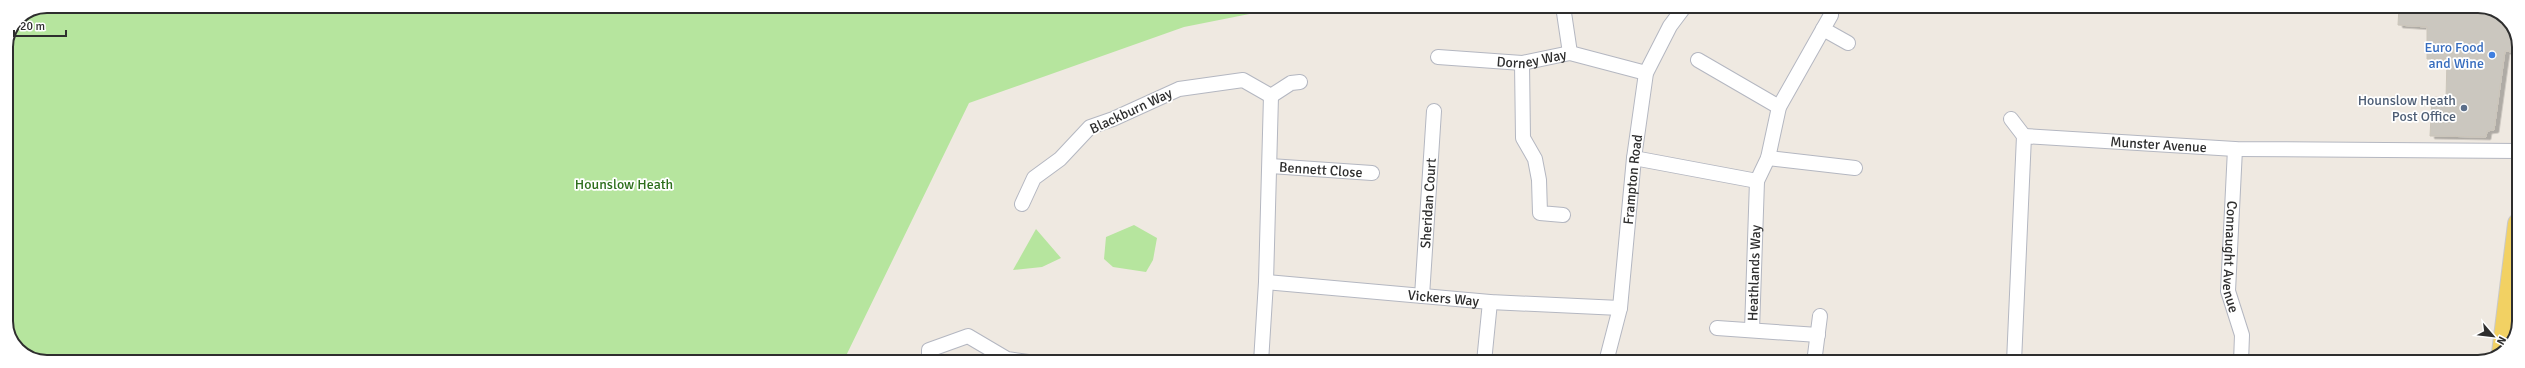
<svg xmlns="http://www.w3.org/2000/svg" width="2525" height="368" viewBox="0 0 2525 368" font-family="Signika,sans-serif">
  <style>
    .green { fill: #b6e59e }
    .building { fill: #cbc7bf; stroke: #cbc5ba; filter: url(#shadow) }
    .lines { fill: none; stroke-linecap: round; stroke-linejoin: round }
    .street-casing { stroke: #b4b7c1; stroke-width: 16 }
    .primary-casing { stroke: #c9c9c9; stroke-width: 24 }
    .street { stroke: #fff; stroke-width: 14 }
    .primary { stroke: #f2d163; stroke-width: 22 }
    .shop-dot { fill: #3f7fe0; stroke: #fff; stroke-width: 1.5 }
    .service-dot { fill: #5c6f8a; stroke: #fff; stroke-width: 1.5 }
    .labels { text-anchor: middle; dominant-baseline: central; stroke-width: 3.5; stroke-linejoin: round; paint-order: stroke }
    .shop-label { font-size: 14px; fill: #366cbe; stroke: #fff; text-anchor: end }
    .street-label { font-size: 14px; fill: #2e2e2e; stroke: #fff }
    .service-label { font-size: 14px; fill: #4e5e75; stroke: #fff; text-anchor: end }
    .park-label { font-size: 14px; fill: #2c6e1b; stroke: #fff }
    .rim { fill: none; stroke: #2e2e2e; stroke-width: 2 }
  </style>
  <defs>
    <filter id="shadow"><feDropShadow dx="4.5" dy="2.5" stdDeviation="0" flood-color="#0004"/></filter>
  </defs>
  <rect width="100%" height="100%" fill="#efe9e1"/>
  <!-- green -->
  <path class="green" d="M 47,6 L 1290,6 L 1184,27 L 969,103 L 843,362 L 42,362 L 18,350 L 6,326 L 6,47 L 18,18 Z
    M 1134,225 L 1157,238 L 1153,260 L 1146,272 L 1113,267 L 1104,259 L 1106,237 Z
    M 1036,229 L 1061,258 L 1042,267 L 1013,270 Z"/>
  <!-- building -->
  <path class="building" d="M 2399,6 L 2483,6 L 2507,18 L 2515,34 L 2512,52 L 2505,51 L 2494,130 L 2487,131 L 2486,137 L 2430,136 L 2432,97 L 2446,98 L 2447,59 L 2427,59 L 2427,27 L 2398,25 Z"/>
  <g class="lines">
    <!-- street casing -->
    <g class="street-casing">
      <g id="street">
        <path d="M 1563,6 L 1570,53"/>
        <path d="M 1823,29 L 1848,43"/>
        <path id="s1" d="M 1438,57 L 1522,63 L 1570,53 L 1646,73"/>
        <path d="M 1698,60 L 1779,107"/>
        <path d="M 1522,63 L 1523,138 L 1535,159 L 1539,180 L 1540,213 L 1563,215"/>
        <path d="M 2011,119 L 2024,136"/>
        <path id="s2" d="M 2235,149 L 2228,291 L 2242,335 L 2241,362"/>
        <path d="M 1634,158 L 1757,181 L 1768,158 L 1779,107 L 1831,15"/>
        <path d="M 1768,158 L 1855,168"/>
        <path id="s3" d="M 1270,166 L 1372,173"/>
        <path d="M 1022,204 L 1034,178 L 1060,159 L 1090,127 L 1113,119 L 1179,89 L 1243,80 L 1271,96"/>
        <path id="s4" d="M 1266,282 L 1490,302 L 1620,308"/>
        <path id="s5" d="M 1422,296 L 1434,111"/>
        <path d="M 1717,328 L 1818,335"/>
        <path id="s6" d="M 1752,330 L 1757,181"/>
        <path d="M 1815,355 L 1820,316"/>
        <path d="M 929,362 L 929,350 L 968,336 L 1007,359 L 1028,362"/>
        <path d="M 1261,362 L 1266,282 L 1271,96 L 1291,83 L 1300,82"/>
        <path d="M 1484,362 L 1490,302"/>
        <path id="s7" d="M 1606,362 L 1620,308 L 1634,158 L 1646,73 L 1670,26 L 1685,6"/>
        <path id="s8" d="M 2014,362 L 2024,136 L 2235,149 L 2519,151"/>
      </g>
    </g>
    <!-- primary casing -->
    <g class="primary-casing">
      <path id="primary" d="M 2503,353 L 2519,224"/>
    </g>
    <!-- street -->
    <use href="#street" class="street"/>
    <!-- primary -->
    <use href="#primary" class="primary"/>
  </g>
  <!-- markers -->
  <circle class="shop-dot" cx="2492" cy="55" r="4"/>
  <circle class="service-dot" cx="2464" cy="108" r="4"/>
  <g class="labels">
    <!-- shop labels -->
    <g class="shop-label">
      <text x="2484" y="47">Euro Food<tspan x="2484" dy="16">and Wine</tspan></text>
    </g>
    <!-- street labels -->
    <g class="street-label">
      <text stroke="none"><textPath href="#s1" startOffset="94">Dorney Way</textPath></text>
      <text transform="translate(1131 111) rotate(-25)">Blackburn Way</text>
      <text stroke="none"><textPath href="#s8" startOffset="361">Munster Avenue</textPath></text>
      <text stroke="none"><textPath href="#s3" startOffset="51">Bennett Close</textPath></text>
      <text stroke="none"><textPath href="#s7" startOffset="185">Frampton Road</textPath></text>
      <text stroke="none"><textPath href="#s5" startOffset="93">Sheridan Court</textPath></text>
      <text stroke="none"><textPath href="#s2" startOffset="108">Connaught Avenue</textPath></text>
      <text stroke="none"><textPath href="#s6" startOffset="57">Heathlands Way</textPath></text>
      <text stroke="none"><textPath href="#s4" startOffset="178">Vickers Way</textPath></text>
    </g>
    <!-- service labels -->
    <g class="service-label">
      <text x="2456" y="100">Hounslow Heath<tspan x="2456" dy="16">Post Office</tspan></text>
    </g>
    <!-- park labels -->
    <g class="park-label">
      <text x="624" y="184">Hounslow Heath</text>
    </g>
  </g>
  <!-- crop -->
  <path d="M0 0H2525V368H0ZM47 13H2478A34 34 0 0 1 2512 47V321A34 34 0 0 1 2478 355H47A34 34 0 0 1 13 321V47A34 34 0 0 1 47 13Z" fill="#fff" fill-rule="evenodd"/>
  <path class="rim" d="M47 13H2478A34 34 0 0 1 2512 47V321A34 34 0 0 1 2478 355H47A34 34 0 0 1 13 321V47A34 34 0 0 1 47 13Z"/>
  <!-- north arrow -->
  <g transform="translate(2493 336) rotate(118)" stroke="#ffffff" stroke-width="3" paint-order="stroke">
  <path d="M0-3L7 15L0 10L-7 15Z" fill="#2e2e2e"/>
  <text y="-6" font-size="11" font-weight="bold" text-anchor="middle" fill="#2e2e2e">N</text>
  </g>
  <!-- scale -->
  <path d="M14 30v6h52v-6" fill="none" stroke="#2e2e2e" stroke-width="2"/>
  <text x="20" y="30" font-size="12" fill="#2e2e2e" stroke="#ffffff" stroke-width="3" paint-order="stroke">20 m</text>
</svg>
